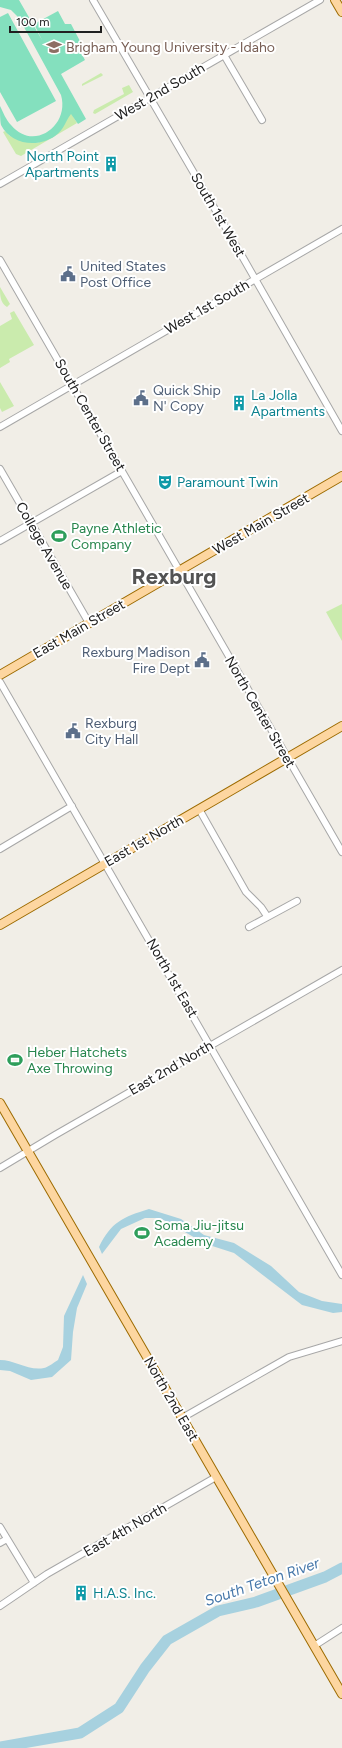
<svg xmlns="http://www.w3.org/2000/svg" width="342" height="1748" viewBox="0 0 342 1748" font-family="Figtree,sans-serif">
  <style>
    .grass { fill: #caebad }
    .pitch { fill: #84e0be }
    .water { fill: #a7d1df }
    .lines { fill: none; stroke-linecap: round; stroke-linejoin: round }
    .river { stroke: #a7d1df; stroke-width: 11 }
    .minor-casing { stroke: #a7a7a7; stroke-width: 8 }
    .major-casing { stroke: #9d6b00; stroke-width: 10 }
    .minor { stroke: #fff; stroke-width: 6 }
    .major { stroke: #fdd6a0; stroke-width: 8 }
    .labels { text-anchor: middle; dominant-baseline: central; stroke-width: 4; stroke-linejoin: round; paint-order: stroke }
    .education-label { font-size: 14px; fill: #785e54; stroke: #fff; text-anchor: start }
    .street-label { font-size: 14px; fill: #202020; stroke: #fff }
    .culture-label { font-size: 14px; fill: #0d838f; stroke: #fff; text-anchor: start }
    .service-label { font-size: 14px; fill: #4e5e75; stroke: #fff; text-anchor: start }
    .leisure-label { font-size: 14px; fill: #27864d; stroke: #fff; text-anchor: start }
    .water-label { font-size: 15px; font-style: italic; fill: #4778aa; stroke: #fff }
    .town-label { font-size: 22px; font-weight: bold; fill: #535353; stroke: #fff }
  </style>
  <rect width="100%" height="100%" fill="#f1eee7"/>
  <!-- grass -->
  <path class="grass" d="M 101,73 L 103,75 L 102,76 L 82,86 L 82,84 Z
    M 129,85 L 133,92 L 95,114 L 93,113 L 94,110 L 124,94 L 122,88 Z
    M 71,113 L 77,123 L 21,156 L 16,154 L 3,132 L 5,131 L 10,136 L 38,143 Z
    M 0,287 L 10,304 L 7,307 C 0,303 0,295 0,287 Z
    M 14,311 L 34,345 L 9,359 L 10,362 L 0,368 L 0,326 L 12,319 L 10,313 Z
    M 0,382 L 14,406 L 2,412 L 0,408 Z
    M 342,604 L 342,641 L 326,612 Z"/>
  <!-- pitch -->
  <path class="pitch" d="M 0,0 L 19,0 L 42,40 L 34,24 L 58,11 L 65,24 L 71,24 L 81,43 L 78,47 L 85,60 L 61,74 L 86,119 L 78,124 L 71,114 C 65,121 65,129 55,136 C 38,148 11,145 1,125 C 0,120 0,112 0,106 C 3,112 6,120 11,125 C 33,152 70,126 61,95 L 19,18 L 11,10 L 0,7 Z
    M 8,13 L 56,101 L 17,122 L 0,92 L 0,17 Z"/>
  <!-- water -->
  <path class="water" d="M 149,1209 L 181,1219 L 204,1235 L 234,1243 L 271,1266 L 299,1292 L 322,1301 L 342,1304 L 342,1312 L 333,1313 L 302,1305 L 234,1253 L 206,1244 L 160,1218 L 145,1218 L 121,1229 L 102,1254 L 99,1247 C 111,1222 123,1217 149,1209 Z
    M 83,1275 L 87,1284 L 77,1308 L 73,1332 L 71,1360 L 52,1377 L 31,1380 L 10,1371 L 0,1370 L 0,1360 C 15,1360 28,1371 44,1368 C 49,1367 54,1362 58,1360 L 63,1347 L 64,1316 Z"/>
  <g class="lines">
    <!-- river -->
    <path class="river" d="M 0,1747 L 80,1733 L 119,1708 L 145,1668 L 167,1640 L 218,1611 L 256,1602 L 325,1577 L 342,1568"/>
    <!-- minor casing -->
    <g class="minor-casing">
      <path id="minor" d="M 93,0 L 226,228 L 342,431
        M 224,55 L 262,120
        M 0,184 L 320,0
        M 0,260 L 342,852
        M 0,427 L 342,229
        M 0,469 L 89,623
        M 0,541 L 122,471
        M 0,682 L 342,1275
        M 199,809 L 246,892 L 261,907 L 267,916
        M 0,849 L 72,806
        M 249,927 L 297,901
        M 0,1168 L 55,1135 L 342,970
        M 182,1418 L 289,1357 L 342,1341
        M 0,1527 L 34,1583
        M 0,1543 L 7,1539
        M 0,1606 L 47,1574 L 216,1477
        M 314,1646 L 342,1628"/>
    </g>
    <!-- major casing -->
    <g class="major-casing">
      <path id="major" d="M 335,0 L 342,12
        M 0,675 L 342,476
        M 0,925 L 342,726
        M 0,1103 L 342,1694"/>
    </g>
    <!-- minor -->
    <use href="#minor" class="minor"/>
    <!-- major -->
    <use href="#major" class="major"/>
  </g>
  <!-- icons -->
  <defs>
    <g id="university-bare" transform="scale(1.2)"><path d="M0-5L7-2L0 1L-7-2ZM-4 1L0 2.5L4 1V4Q0 6-4 4Z" fill="#8d6e63" stroke="#fff" stroke-width="2.5" paint-order="stroke"/></g>
    <g id="building-bare" transform="scale(1.2)"><path d="M-4-6H4V6H1V3H-1V6H-4ZM-2.5-4.3h1.7v1.8h-1.7ZM.8-4.3h1.7v1.8H.8ZM-2.5-1h1.7V.8h-1.7ZM.8-1h1.7V.8H.8Z" fill="#0f9aa8" stroke="#fff" stroke-width="2.5" paint-order="stroke"/></g>
    <g id="civic-bare" transform="scale(1.2)"><path d="M-.6-6.5H3V-4.5H.6V-3L4-1V1h2V6H-6V1h2V-1L-.6-3ZM-1.2 2.5V6h2.4V2.5Z" fill="#5c6f8a" stroke="#fff" stroke-width="2.5" paint-order="stroke"/></g>
    <g id="theatre-bare" transform="scale(1.2)"><path d="M-5-5.5Q0-4 5-5.5V0Q5 5 0 6Q-5 5-5 0ZM-3.3-2.5H-1v1.5H-3.3ZM1-2.5H3.3v1.5H1ZM-2.8 1Q0 5.5 2.8 1Z" fill="#0f9aa8" stroke="#fff" stroke-width="2.5" paint-order="stroke"/></g>
    <g id="stadium-bare" transform="scale(1.2)"><path d="M0-5a6.5 5 0 1 0 0 10a6.5 5 0 1 0 0-10ZM-3.5-1.8h7v3.6h-7Z" fill="#2e9e5b" stroke="#fff" stroke-width="2.5" paint-order="stroke"/></g>
  </defs>
  <g fill-rule="evenodd">
    <use href="#university-bare" x="54" y="47"/>
    <use href="#building-bare" x="111" y="164"/>
    <use href="#civic-bare" x="68" y="274"/>
    <use href="#civic-bare" x="141" y="398"/>
    <use href="#building-bare" x="239" y="403"/>
    <use href="#theatre-bare" x="165" y="482"/>
    <use href="#stadium-bare" x="59" y="536"/>
    <use href="#civic-bare" x="202" y="660"/>
    <use href="#civic-bare" x="73" y="731"/>
    <use href="#stadium-bare" x="15" y="1060"/>
    <use href="#stadium-bare" x="142" y="1233"/>
    <use href="#building-bare" x="81" y="1593"/>
  </g>
  <g class="labels">
    <!-- education labels -->
    <g class="education-label">
      <text x="66" y="47">Brigham Young University - Idaho</text>
    </g>
    <!-- street labels -->
    <g class="street-label">
      <text transform="translate(160 92) rotate(-30)">West 2nd South</text>
      <text transform="translate(218 215) rotate(60)">South 1st West</text>
      <text transform="translate(207 307) rotate(-30)">West 1st South</text>
      <text transform="translate(90 415) rotate(60)">South Center Street</text>
      <text transform="translate(261 524) rotate(-30)">West Main Street</text>
      <text transform="translate(44 546) rotate(60)">College Avenue</text>
      <text transform="translate(79 629) rotate(-30)">East Main Street</text>
      <text transform="translate(260 712) rotate(60)">North Center Street</text>
      <text transform="translate(144 841) rotate(-30)">East 1st North</text>
      <text transform="translate(172 978) rotate(60)">North 1st East</text>
      <text transform="translate(171 1068) rotate(-30)">East 2nd North</text>
      <text transform="translate(171 1399) rotate(60)">North 2nd East</text>
      <text transform="translate(125 1530) rotate(-30)">East 4th North</text>
    </g>
    <!-- culture labels -->
    <g class="culture-label">
      <text x="99" y="156" text-anchor="end">North Point<tspan x="99" dy="16">Apartments</tspan></text>
      <text x="251" y="395">La Jolla<tspan x="251" dy="16">Apartments</tspan></text>
      <text x="177" y="482">Paramount Twin</text>
      <text x="93" y="1593">H.A.S. Inc.</text>
    </g>
    <!-- service labels -->
    <g class="service-label">
      <text x="80" y="266">United States<tspan x="80" dy="16">Post Office</tspan></text>
      <text x="153" y="390">Quick Ship<tspan x="153" dy="16">N' Copy</tspan></text>
      <text x="190" y="652" text-anchor="end">Rexburg Madison<tspan x="190" dy="16">Fire Dept</tspan></text>
      <text x="85" y="723">Rexburg<tspan x="85" dy="16">City Hall</tspan></text>
    </g>
    <!-- leisure labels -->
    <g class="leisure-label">
      <text x="71" y="528">Payne Athletic<tspan x="71" dy="16">Company</tspan></text>
      <text x="27" y="1052">Heber Hatchets<tspan x="27" dy="16">Axe Throwing</tspan></text>
      <text x="154" y="1225">Soma Jiu-jitsu<tspan x="154" dy="16">Academy</tspan></text>
    </g>
    <!-- water labels -->
    <g class="water-label">
      <text transform="translate(262 1582) rotate(-19)">South Teton River</text>
    </g>
    <!-- town labels -->
    <g class="town-label">
      <text x="174" y="576">Rexburg</text>
    </g>
  </g>
  <!-- scale -->
  <path d="M10 26v6h91v-6" fill="none" stroke="#202020" stroke-width="2"/>
  <text x="16" y="26" font-size="12" fill="#202020" stroke="#ffffff" stroke-width="3" paint-order="stroke">100 m</text>
</svg>
